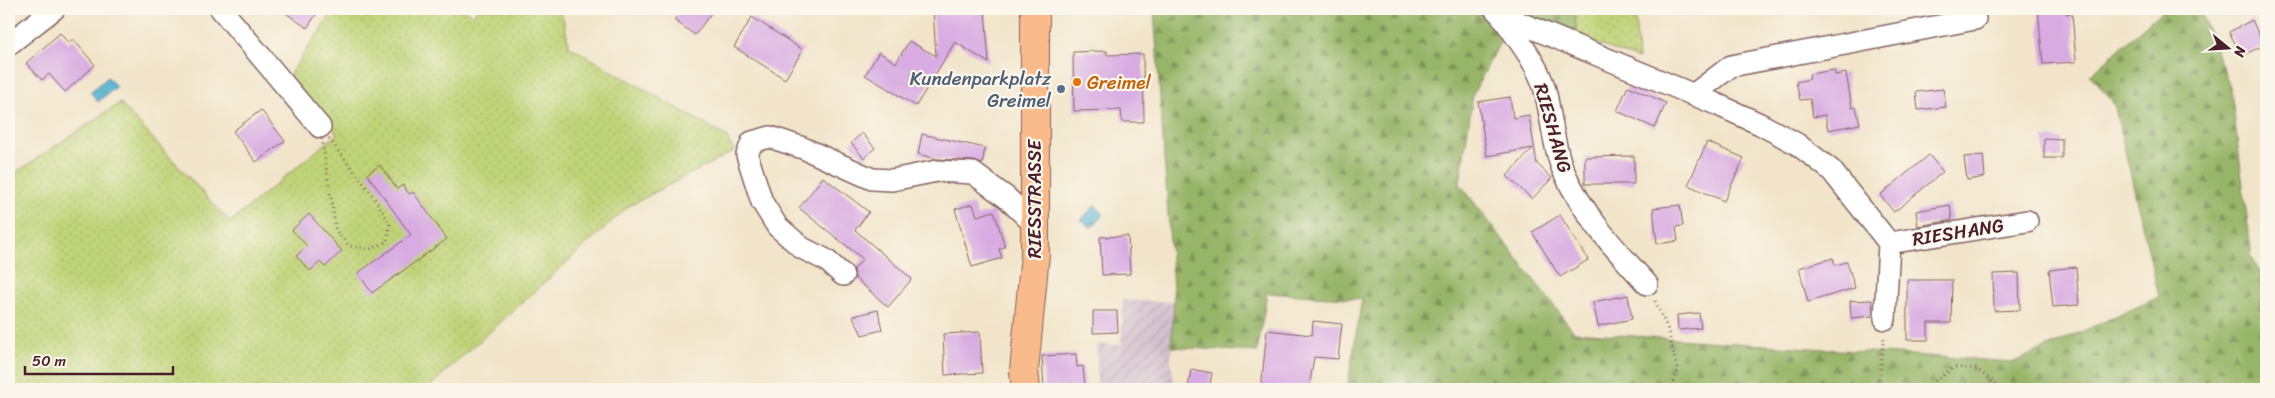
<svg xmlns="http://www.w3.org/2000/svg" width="2275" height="398" viewBox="0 0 2275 398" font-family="Sriracha,sans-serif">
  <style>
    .industrial { fill: url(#industrial-furrows) }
    .grass { fill: url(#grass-dots); stroke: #847951 }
    .forest { fill: url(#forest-firs); stroke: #706a4a }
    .water { fill: url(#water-ripples); stroke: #4e687d }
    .building { fill: #d8abe2 }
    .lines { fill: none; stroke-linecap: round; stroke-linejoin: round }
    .minor-casing { stroke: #846462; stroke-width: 24 }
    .major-casing { stroke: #846462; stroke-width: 30 }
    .path { stroke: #846462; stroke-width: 3; stroke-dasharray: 1 4; stroke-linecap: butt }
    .minor { stroke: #fff; stroke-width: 21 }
    .major { stroke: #fabb8c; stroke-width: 28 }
    .food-dot { fill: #e8710a; stroke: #fbf7ec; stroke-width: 2 }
    .service-dot { fill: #5c6f8a; stroke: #fbf7ec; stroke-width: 2 }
    .labels { text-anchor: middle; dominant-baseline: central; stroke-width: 4.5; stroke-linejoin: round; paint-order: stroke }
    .service-label { font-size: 19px; fill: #4e5e75; stroke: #fbf7ec; text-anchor: end }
    .food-label { font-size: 19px; fill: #c56008; stroke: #fbf7ec; text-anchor: start }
    .street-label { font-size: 19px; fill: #4a1f2b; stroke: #fbf7ec }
  </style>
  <defs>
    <pattern id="industrial-furrows" width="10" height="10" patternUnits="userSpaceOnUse" patternTransform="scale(1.25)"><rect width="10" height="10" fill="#d0bdcc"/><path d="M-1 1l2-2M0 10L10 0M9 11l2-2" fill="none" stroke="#b4a2af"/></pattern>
    <pattern id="grass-dots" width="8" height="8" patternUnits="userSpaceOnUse" patternTransform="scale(1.25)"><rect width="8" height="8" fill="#bfd377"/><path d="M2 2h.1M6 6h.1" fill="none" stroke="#a6b567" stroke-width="1.8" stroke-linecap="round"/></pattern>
    <pattern id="forest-firs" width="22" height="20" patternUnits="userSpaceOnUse" patternTransform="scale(1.25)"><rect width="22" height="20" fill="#97b568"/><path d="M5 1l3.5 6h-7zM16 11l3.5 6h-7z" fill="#7d9356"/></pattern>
    <pattern id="water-ripples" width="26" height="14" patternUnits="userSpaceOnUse" patternTransform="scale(1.25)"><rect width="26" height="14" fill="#51b0cf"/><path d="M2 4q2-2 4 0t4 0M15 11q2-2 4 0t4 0" fill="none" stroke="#458fa8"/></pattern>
  </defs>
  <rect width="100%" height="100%" fill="#fbf7ec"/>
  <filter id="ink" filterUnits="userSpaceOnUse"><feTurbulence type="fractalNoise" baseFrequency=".02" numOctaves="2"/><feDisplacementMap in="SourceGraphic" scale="10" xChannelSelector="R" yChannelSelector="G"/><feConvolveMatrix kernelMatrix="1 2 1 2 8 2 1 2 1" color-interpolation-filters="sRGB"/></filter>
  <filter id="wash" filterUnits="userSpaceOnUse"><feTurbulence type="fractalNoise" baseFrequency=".0096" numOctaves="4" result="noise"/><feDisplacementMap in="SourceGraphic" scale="20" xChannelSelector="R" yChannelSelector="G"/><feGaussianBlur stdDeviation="1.12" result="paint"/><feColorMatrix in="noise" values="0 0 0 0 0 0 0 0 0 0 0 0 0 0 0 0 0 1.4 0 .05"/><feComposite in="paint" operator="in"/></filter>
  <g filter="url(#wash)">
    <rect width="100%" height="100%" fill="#f1e4c9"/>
    <!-- industrial -->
    <path class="industrial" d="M 1123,300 L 1174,302 L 1171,360 L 1175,389 L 1097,389 L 1097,344 L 1121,345 Z"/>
    <!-- grass -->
    <path class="grass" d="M 335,9 L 463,9 L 474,15 L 477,9 L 561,9 L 569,46 L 726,136 L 734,151 L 629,206 L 442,375 L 428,389 L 9,389 L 9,177 L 120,103 L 230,222 L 337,134 L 289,75 Z
      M 1571,9 L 1635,9 L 1638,59 L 1578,37 L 1574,11 Z"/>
    <!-- forest -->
    <path class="forest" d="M 1154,9 L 1571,9 L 1574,11 L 1578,37 L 1511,21 L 1473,94 L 1460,184 L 1574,332 L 2014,362 L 2159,297 L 2114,103 L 2090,75 L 2164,9 L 2200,9 L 2231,90 L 2252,258 L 2266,282 L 2266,389 L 1347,389 L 1362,299 L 1267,293 L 1257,352 L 1171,347 L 1174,302 Z"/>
    <!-- water -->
    <path class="water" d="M 108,77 L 116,87 L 98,102 L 90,92 Z
      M 1095,205 L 1104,214 L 1091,228 L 1081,220 Z"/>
    <g id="blocks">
      <!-- building -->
      <path class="building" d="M 280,9 L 320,9 L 307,28 Z
        M 682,9 L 714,9 L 695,35 L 674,20 Z
        M 933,9 L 985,9 L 989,63 L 955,42 L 916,106 L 865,75 L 879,52 L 896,63 L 909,41 L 936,56 Z
        M 2038,9 L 2066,9 L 2066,14 L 2072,13 L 2076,62 L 2043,64 Z
        M 752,17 L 803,50 L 785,79 L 734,47 Z
        M 2252,20 L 2264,45 L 2242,56 L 2229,32 Z
        M 60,33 L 68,43 L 73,39 L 95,65 L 65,92 L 49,74 L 42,80 L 26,63 Z
        M 1107,51 L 1107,55 L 1143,54 L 1144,122 L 1122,122 L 1121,110 L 1074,111 L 1073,52 Z
        M 1834,70 L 1835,75 L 1846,73 L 1852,108 L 1856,107 L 1860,124 L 1828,130 L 1825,115 L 1813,117 L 1810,99 L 1800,100 L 1796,82 L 1810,79 L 1809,74 Z
        M 1628,86 L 1666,103 L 1655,128 L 1617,111 Z
        M 1943,89 L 1946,107 L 1918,110 L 1916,92 Z
        M 1510,97 L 1513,118 L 1529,115 L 1537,164 L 1552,178 L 1532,199 L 1507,176 L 1533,148 L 1487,156 L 1478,102 Z
        M 261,110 L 285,141 L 256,162 L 233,131 Z
        M 862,133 L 875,148 L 864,158 L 851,143 Z
        M 922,134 L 985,148 L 982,164 L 974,161 L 937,159 L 918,154 Z
        M 2044,138 L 2062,139 L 2062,158 L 2044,158 Z
        M 1707,142 L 1744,158 L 1724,201 L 1688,185 Z
        M 1929,155 L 1943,172 L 1894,212 L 1880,195 Z
        M 1983,155 L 1985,177 L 1967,180 L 1964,157 Z
        M 1634,156 L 1634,184 L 1585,184 L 1585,157 Z
        M 380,165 L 397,189 L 403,185 L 409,194 L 413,192 L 447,239 L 372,293 L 358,273 L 411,235 L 367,174 Z
        M 823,177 L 869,212 L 855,230 L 912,279 L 888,307 L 855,278 L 854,269 L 863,259 L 799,208 Z
        M 973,204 L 977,216 L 994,211 L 1005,247 L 999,249 L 1002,258 L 972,267 L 955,209 Z
        M 1680,205 L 1683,226 L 1676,227 L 1678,241 L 1657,244 L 1653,208 Z
        M 1950,205 L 1952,220 L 1918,226 L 1916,211 Z
        M 309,214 L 342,251 L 325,267 L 320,262 L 310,271 L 296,256 L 307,246 L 292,230 Z
        M 1560,215 L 1588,260 L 1560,277 L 1532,232 Z
        M 1128,236 L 1130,274 L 1102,275 L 1100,237 Z
        M 1833,258 L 1835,265 L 1847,262 L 1855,288 L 1808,302 L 1799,268 Z
        M 2076,267 L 2079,305 L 2053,307 L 2049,270 Z
        M 2019,273 L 2020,310 L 1994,311 L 1993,274 Z
        M 1907,280 L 1952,280 L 1951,323 L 1928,323 L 1928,340 L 1907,340 Z
        M 1628,295 L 1632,319 L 1598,326 L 1593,302 Z
        M 1872,300 L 1873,316 L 1851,318 L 1850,301 Z
        M 878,310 L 882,330 L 862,335 L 853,316 Z
        M 1093,311 L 1117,311 L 1118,332 L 1093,333 Z
        M 1699,313 L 1701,328 L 1678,330 L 1677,315 Z
        M 1313,321 L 1342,324 L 1338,359 L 1314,357 L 1309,389 L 1261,389 L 1267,330 L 1312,335 Z
        M 980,332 L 982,373 L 945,375 L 943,334 Z
        M 1076,354 L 1077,367 L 1083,366 L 1085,387 L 1078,389 L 1044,389 L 1042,356 Z
        M 1191,369 L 1212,373 L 1209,389 L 1188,388 Z"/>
    </g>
  </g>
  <g filter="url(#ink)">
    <use href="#blocks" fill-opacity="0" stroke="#846462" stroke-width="1"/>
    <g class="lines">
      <!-- minor casing -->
      <g class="minor-casing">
        <path id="minor" d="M 221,9 L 320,127
          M 1495,9 L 1501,15 L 1716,104 L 1760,124 L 1797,144 L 1831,170 L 1889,243 L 1885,319
          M 1501,15 C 1517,39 1537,62 1545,90 C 1551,114 1554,151 1564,172 C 1584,216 1615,249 1647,284
          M 9,44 L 54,9
          M 1693,95 L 1731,66 L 1975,19
          M 1889,243 L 2027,221
          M 843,275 L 826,260 L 802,248 L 777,226 L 762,202 L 747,155 L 752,142 L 770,137 L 803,148 L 872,179 L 892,180 L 937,171 L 973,173 L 1007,198 L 1035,225"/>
      </g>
      <!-- major casing -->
      <g class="major-casing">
        <path id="major" d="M 1026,389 L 1024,371 L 1035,254 L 1035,9"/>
      </g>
      <!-- path -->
      <path class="path" d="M 320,127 L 373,196 L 390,223 L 387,242 L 370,249 L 349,246 L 336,231 Z
        M 1655,301 L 1667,327 L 1678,371 L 1669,389
        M 1878,389 L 1884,337
        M 1912,389 L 1927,387 L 1954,367 L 1977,369 L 2002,389"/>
      <!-- minor -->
      <use href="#minor" class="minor"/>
      <!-- major -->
      <use href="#major" class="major"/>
    </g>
  </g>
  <!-- markers -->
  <circle class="food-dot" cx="1077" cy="82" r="5"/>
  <circle class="service-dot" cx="1061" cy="89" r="5"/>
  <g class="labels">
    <!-- service labels -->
    <g class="service-label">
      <text x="1051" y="78">Kundenparkplatz<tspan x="1051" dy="22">Greimel</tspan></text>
    </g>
    <!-- food labels -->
    <g class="food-label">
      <text x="1087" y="82">Greimel</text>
    </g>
    <!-- street labels -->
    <g class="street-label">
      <text transform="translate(1553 128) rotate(74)">RIESHANG</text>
      <text transform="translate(1034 199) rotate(-90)">RIESSTRASSE</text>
      <text transform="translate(1958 232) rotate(-9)">RIESHANG</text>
    </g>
  </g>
  <!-- margin -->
  <rect width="2275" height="398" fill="none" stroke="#fbf7ec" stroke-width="30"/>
  <!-- north arrow -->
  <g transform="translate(2228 48) rotate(108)" stroke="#fbf7ec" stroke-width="4" paint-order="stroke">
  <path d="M0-4L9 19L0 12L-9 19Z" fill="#4a1f2b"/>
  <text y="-8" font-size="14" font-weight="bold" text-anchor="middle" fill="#4a1f2b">N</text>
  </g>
  <!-- scale -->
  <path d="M25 366v8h148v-8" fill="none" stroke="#4a1f2b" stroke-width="2.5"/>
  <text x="32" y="366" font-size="15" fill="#4a1f2b" stroke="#fbf7ec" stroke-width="4" paint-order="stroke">50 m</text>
</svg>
